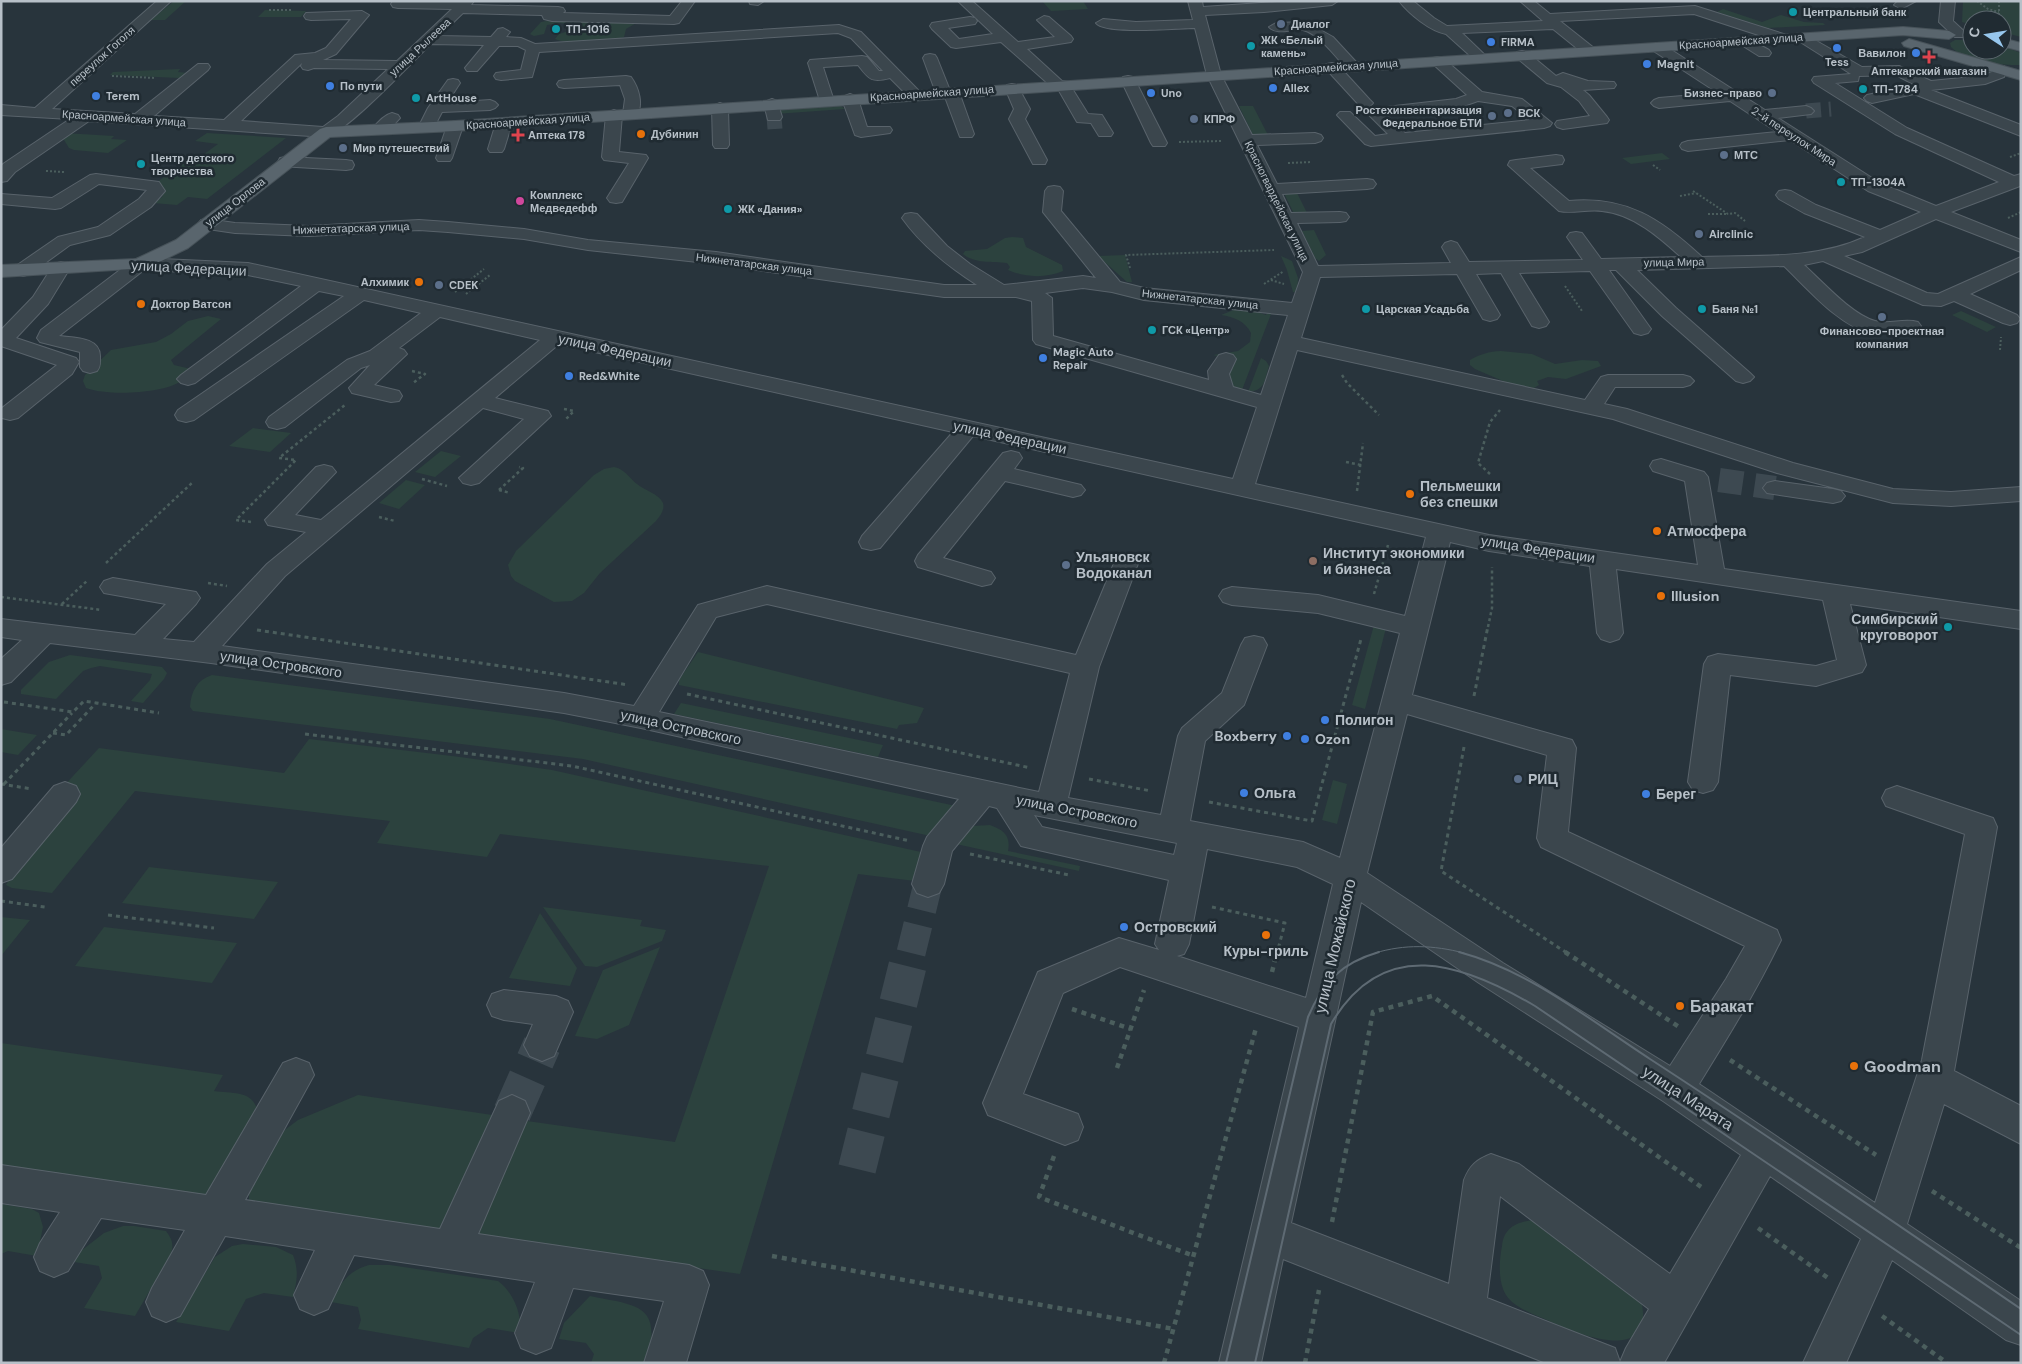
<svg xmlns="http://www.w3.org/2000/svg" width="2022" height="1364" viewBox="0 0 2022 1364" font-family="'DM Sans',sans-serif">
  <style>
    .green { fill: #2c423e }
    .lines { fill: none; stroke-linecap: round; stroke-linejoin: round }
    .minor-tunnel-far3 { stroke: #3d4951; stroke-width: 15; stroke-dasharray: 15 8; stroke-linecap: butt }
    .minor-tunnel-far2 { stroke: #3d4951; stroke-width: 24; stroke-dasharray: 24 12; stroke-linecap: butt }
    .minor-tunnel-far1 { stroke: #3d4951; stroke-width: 29; stroke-dasharray: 29 15; stroke-linecap: butt }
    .minor-tunnel { stroke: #3d4951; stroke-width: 38; stroke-dasharray: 38 19; stroke-linecap: butt }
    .minor-casing { stroke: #59636b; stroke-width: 2 }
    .major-casing { stroke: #475259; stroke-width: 2 }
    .path-far3 { stroke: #4b5e5d; stroke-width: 2; stroke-dasharray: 2 2; stroke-linecap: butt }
    .path-far2 { stroke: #4b5e5d; stroke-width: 2.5; stroke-dasharray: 3 3; stroke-linecap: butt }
    .path-far1 { stroke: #4b5e5d; stroke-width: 3; stroke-dasharray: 4 4; stroke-linecap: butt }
    .path { stroke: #4b5e5d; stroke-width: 4.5; stroke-dasharray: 5 5; stroke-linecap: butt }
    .minor { fill: #3b464d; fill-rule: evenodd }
    .major { fill: #59656d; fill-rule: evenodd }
    .tram-far1 { stroke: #5e6a73; stroke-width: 1 }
    .tram { stroke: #5e6a73; stroke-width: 2 }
    .culture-dot { fill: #0f9aa8; stroke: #202b32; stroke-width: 2 }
    .service-dot { fill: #5c6f8a; stroke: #202b32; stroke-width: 2 }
    .shop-dot { fill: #3f7fe0; stroke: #202b32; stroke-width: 2 }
    .health-dot { fill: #e0444e; stroke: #202b32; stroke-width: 2 }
    .food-dot { fill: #e8710a; stroke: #202b32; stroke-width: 2 }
    .hotel-dot { fill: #d1479c; stroke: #202b32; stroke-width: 2 }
    .education-dot { fill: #8d6e63; stroke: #202b32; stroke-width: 2 }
    .labels { text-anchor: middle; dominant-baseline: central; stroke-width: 5; stroke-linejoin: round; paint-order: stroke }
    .far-poi-label { font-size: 11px; font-weight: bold; fill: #b7c0c8; stroke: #202b32; text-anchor: start }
    .far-street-label { font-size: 11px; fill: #b7c0c8; stroke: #202b32 }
    .street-label { font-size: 14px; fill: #b7c0c8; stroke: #202b32 }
    .poi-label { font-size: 14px; font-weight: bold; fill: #b7c0c8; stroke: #202b32; text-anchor: start }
    .near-street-label { font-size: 16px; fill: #b7c0c8; stroke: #202b32 }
    .near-poi-label { font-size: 16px; font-weight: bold; fill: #b7c0c8; stroke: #202b32; text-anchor: start }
  </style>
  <rect width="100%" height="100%" fill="#28343c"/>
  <!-- green -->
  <path class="green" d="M 174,1 L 186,1 L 165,20 L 151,20 Z
    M 1042,1 L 1083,1 L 1088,9 L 1051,11 Z
    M 1963,1 L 2021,1 L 2021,37 L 2002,32 L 2002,20 L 1972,20 L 1972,25 L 1962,22 Z
    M 1723,9 L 1762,22 L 1781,15 L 1804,22 L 1823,23 L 1825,25 L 1768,28 L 1717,12 Z
    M 265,10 L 306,11 L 301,17 L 258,17 Z
    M 563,18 L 638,22 L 626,29 L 624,37 C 609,43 570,45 555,39 L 559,34 L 575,29 L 572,25 L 560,23 L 547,25 L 544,34 L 534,36 L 530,34 L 541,22 Z
    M 1955,40 L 1972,40 L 1972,50 L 2002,50 L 2002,46 L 2021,53 L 2021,65 C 2002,66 1964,61 1951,47 L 1950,43 Z
    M 180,69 L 178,72 L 188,73 L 180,78 L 110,75 L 113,72 Z
    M 840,105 L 845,109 L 775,114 L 775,110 Z
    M 1239,106 L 1253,106 L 1270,139 L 1255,139 Z
    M 64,133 L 114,136 L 111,139 L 127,140 L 108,153 L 74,150 L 69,148 L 61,135 Z
    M 207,133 L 286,138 L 207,199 L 188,197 L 177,205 L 153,203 L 162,197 L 164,191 L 162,185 L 157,182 L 193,157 L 200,157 L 218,144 L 195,141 Z
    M 1662,153 L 1670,159 L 1631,164 L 1622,158 Z
    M 1283,191 L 1296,191 L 1308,215 L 1295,216 Z
    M 1314,230 L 1326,255 L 1319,261 L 1315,258 L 1302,231 Z
    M 1012,237 L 1023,238 L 1026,247 L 1062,265 L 1063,271 C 1047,278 1025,278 1008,270 L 1010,267 L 1007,263 C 992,261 975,264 963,254 L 965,251 L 987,249 L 1005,238 Z
    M 1125,255 L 1132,282 L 1127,282 L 1098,256 Z
    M 1281,256 L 1292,261 L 1298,278 L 1297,293 L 1293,292 L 1287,270 Z
    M 1236,309 L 1254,311 L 1266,315 L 1267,313 L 1271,314 L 1242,390 L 1232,387 L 1226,377 L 1234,360 L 1213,355 L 1238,351 L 1250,342 L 1251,333 C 1245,321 1234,317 1221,315 Z
    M 1961,311 L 1996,327 L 1987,332 L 1952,315 Z
    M 208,316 L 221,319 L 171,360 L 174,365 L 191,369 C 188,373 185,378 181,381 C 163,394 107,396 86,388 L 83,381 L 85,375 L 111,350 L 156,342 L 171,334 L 188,321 Z
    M 1501,351 L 1532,354 L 1555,364 L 1582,360 L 1598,361 L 1601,366 L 1566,379 L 1548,377 L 1537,381 L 1539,385 L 1534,388 L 1510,384 L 1475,369 L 1470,365 L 1470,360 C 1478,355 1490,351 1501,351 Z
    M 1261,358 L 1266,361 L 1269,366 C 1264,381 1266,390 1248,392 Z
    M 253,428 L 291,433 L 270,452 L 229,446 Z
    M 441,451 L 461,456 L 435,477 L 415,472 Z
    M 614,467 C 625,469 629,478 637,484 C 644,490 659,494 663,503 C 665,510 660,516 656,521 L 600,573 L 584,593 L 572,601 L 554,602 L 515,581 L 511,576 L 508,565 L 516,551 L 594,475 L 604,469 Z
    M 406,480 L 425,485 L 399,509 L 379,503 Z
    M 1374,625 L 1386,628 L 1365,709 L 1352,705 Z
    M 698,652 L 924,708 L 917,723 L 899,725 L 897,729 L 679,685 L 679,680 Z
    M 70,655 L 162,667 L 167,673 L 164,679 L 143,703 L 131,701 L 150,680 L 152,674 L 100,666 L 91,668 L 83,671 L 56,699 L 21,694 L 21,690 L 49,662 Z
    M 212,675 L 550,719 L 956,806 L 935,837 L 583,759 L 193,711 L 190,707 C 191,691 197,680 212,675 Z
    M 681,703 L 883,745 L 878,757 L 674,714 Z
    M 1,729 L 37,735 L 18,755 L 1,752 Z
    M 309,739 L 460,757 L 552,770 L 930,854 L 923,882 L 858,874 L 740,1274 L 495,1239 L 478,1234 L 476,1228 L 520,1120 L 675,1142 L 769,866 L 500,834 L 487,857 L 377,843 L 390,821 L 135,791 L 52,893 L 12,888 L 6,885 L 61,789 L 99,748 L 284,773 Z
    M 1333,780 L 1347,784 L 1337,824 L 1322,820 Z
    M 990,825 C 1004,830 1011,836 1008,851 L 1080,866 L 1079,871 L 956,844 L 973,826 Z
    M 149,867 L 278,882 L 254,919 L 122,903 Z
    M 543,907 L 642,920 L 640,926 L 666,930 L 662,941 L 597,967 L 585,966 Z
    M 540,913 L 577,968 L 570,986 L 509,978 Z
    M 1,917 L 30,920 L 1,956 Z
    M 104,927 L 237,943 L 212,983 L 75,966 Z
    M 660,947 L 629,1025 L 597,1039 L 575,1036 L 603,970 Z
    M 1,1043 L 223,1075 L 214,1091 C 234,1094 254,1090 258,1113 L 211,1192 L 200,1196 L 1,1169 Z
    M 358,1095 L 499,1116 L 446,1225 L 438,1229 L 252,1205 L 249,1200 L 249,1190 L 280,1135 L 286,1129 L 298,1120 Z
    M 1,1204 L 32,1209 L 39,1213 L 43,1227 L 37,1256 L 8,1251 L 1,1254 Z
    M 1537,1220 L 1640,1296 C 1659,1364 1586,1338 1551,1322 C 1537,1315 1515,1309 1506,1295 C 1498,1282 1499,1261 1502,1246 C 1504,1226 1519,1221 1537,1220 Z
    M 123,1226 L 134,1226 L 166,1231 C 172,1239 174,1244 171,1254 L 135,1316 L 84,1308 L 102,1278 L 99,1266 L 68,1261 L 104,1233 Z
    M 243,1244 L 276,1247 L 293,1255 C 299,1270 297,1282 293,1297 L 264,1293 L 246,1299 L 229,1331 L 176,1322 L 215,1257 L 232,1246 Z
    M 369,1265 L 390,1265 L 498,1281 C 514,1293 522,1314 520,1333 L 488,1328 L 473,1338 L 469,1348 L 358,1329 L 361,1320 L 358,1307 L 331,1302 C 340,1283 348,1271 369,1265 Z
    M 590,1296 C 639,1306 662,1304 647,1363 L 591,1363 L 594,1354 L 586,1343 L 559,1339 L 564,1323 Z"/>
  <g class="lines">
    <!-- minor-tunnel-far3 -->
    <path class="minor-tunnel-far3" d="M 1806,111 L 1831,109
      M 774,117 L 775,129"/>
    <!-- minor-tunnel-far2 -->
    <path class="minor-tunnel-far2" d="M 1719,480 L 1775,488"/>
    <!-- minor-tunnel-far1 -->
    <path class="minor-tunnel-far1" d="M 911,953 L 928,884"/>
    <!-- minor-tunnel -->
    <path class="minor-tunnel" d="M 512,1113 L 542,1045
      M 857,1169 L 911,952"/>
    <!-- minor casing -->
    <g class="minor-casing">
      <path id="minor" d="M 157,1 L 171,1 L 52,109 L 135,114 L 198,64 L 208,64 L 210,67 L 208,70 L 154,116 L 224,120 L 295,55 L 315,53 L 326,48 L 351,19 L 311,20 L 306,19 L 304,16 L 306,13 L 362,11 L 369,15 L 336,54 L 323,60 L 397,61 L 452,9 L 398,8 L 393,7 L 391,4 L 393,1 L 474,1 L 471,5 L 558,7 L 563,8 L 565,11 L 563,13 L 670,16 L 682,1 L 695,1 L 679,23 L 674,24 L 552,21 L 544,19 L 542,15 L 463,13 L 439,36 L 491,37 L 498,29 L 503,28 L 510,32 L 506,37 L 521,38 L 535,44 L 839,25 L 861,32 L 923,95 L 920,98 L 910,98 L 890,78 C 871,83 869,79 858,65 L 823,67 L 834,101 L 831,104 L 821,104 L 808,63 L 810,60 L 862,56 L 867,57 L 879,71 L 883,71 L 851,38 L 838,33 L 539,52 L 532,77 L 501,80 L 496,79 L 494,76 L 496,73 L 521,70 L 526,50 L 518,46 L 499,46 L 477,71 L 467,71 L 465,68 L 484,45 L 431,44 C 411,63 348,131 326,137 L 89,121 L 15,172 L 7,181 L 1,182 L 1,167 L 3,164 L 70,119 L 1,115 L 1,105 L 35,108 ZM 302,63 L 301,66 L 303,69 L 308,70 L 314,68 L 388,69 L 338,116 L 323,127 L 241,121 Z
        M 749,1 L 764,1 L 758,5 L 750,4 Z
        M 958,1 L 972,1 L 1018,42 L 1055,37 L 1037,20 L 1044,16 L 1049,17 L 1071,36 L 1073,39 L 1071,42 L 1027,49 L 1062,81 L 1068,82 L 1088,114 L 1102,115 L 1113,133 L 1111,136 L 1099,136 L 1091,123 L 1077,122 L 1058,89 L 1053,88 L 1001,42 L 956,48 L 951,47 L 932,29 L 930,26 L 932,23 L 970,17 L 975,18 L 977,21 L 975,24 L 948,28 L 959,39 L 993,34 Z
        M 1188,1 L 1202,1 L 1203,7 L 1291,1 L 1338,1 L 1332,5 L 1264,12 L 1205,15 L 1221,75 L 1252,135 L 1315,133 L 1321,135 L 1323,138 L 1321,141 L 1315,143 L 1257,145 L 1277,184 L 1367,179 L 1373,180 L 1376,184 L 1373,188 L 1367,189 L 1282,194 L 1291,213 L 1340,212 L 1346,213 L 1349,217 L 1346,221 L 1340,222 L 1297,223 L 1318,266 L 1451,263 L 1442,247 L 1445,243 L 1451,241 L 1457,243 L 1469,262 L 1583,260 L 1567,237 L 1570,233 L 1576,232 L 1582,233 L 1601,259 L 1681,257 C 1659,237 1633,214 1602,211 C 1587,209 1572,214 1559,211 L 1508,165 L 1510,161 L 1516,160 L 1556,155 L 1562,156 L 1564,160 L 1562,164 L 1530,168 L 1569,201 C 1627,196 1661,219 1702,257 C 1757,255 1815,260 1865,237 L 1804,213 L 1779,199 L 1776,195 L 1779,191 L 1785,190 L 1791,191 L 1816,205 L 1880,230 L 1921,212 L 1868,191 L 1790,140 L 1688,151 L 1682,149 L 1680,146 L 1682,143 L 1688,141 L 1777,132 L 1730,101 L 1659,108 L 1654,106 L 1651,103 L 1654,100 L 1659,98 L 1718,93 L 1652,50 L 1650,47 L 1652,44 L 1662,44 L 1765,110 L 1806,106 L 1811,108 L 1814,111 L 1811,114 L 1778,118 L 1880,183 L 1936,206 L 1999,182 L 1895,134 L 1814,83 L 1812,80 L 1814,77 L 1851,74 L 1794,38 L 1796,35 L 1806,35 L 1862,67 L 1899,66 L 1931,81 L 1982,76 L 1992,72 L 1994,66 L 2004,66 L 2006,69 L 2004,77 L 1985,84 L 1931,90 L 2021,125 L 2021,136 L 1914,94 L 1872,103 L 1867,101 L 1864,98 L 1867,95 L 1915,85 L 1896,75 L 1859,76 L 1858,81 L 1835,83 L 1907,128 L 2014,176 L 2021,174 L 2020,186 L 1951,212 L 2021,240 L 2021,252 L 1936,219 L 1862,252 L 1844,256 L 1927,293 L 1938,294 L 2021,257 L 2021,270 L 1970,294 L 2017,315 L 2020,319 L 2017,323 L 2010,325 L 2003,323 L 1954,301 L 1941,306 L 1923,305 L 1823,261 L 1804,265 C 1823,282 1851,314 1875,321 C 1888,325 1904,318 1918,322 L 1921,326 L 1918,330 L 1872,334 C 1839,326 1808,289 1784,266 L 1637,270 L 1676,308 L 1750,373 L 1754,377 L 1750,381 L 1743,383 L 1736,381 L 1662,316 L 1616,270 L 1609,270 L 1651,329 L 1648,333 L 1641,335 L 1634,333 L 1590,271 L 1519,273 L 1549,322 L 1546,326 L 1539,328 L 1532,326 L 1501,273 L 1476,274 L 1500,315 L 1497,319 L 1490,321 L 1483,319 L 1457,274 L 1320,277 L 1301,338 L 1585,400 L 1601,377 L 1608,375 L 1683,375 L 1690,377 L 1694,381 L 1690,385 L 1683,387 L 1615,387 L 1604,404 L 1627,409 L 1793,463 L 1893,489 L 1951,492 L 2021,487 L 2021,501 L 1951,506 L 1893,503 L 1777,473 L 1613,419 L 1297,350 L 1255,484 L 1489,535 L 1698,565 L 1685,481 L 1653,471 L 1650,466 L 1653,461 L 1661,459 L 1704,472 L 1708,477 L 1724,569 L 2021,611 L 2021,629 L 1850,604 L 1866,665 L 1862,672 L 1816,686 L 1730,675 L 1718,782 L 1713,790 L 1703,793 L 1693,790 L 1688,782 L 1704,664 L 1708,657 L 1718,654 L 1816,666 L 1837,660 L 1823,600 L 1616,569 L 1623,633 L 1619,639 L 1610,642 L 1601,639 L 1597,633 L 1590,566 L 1489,551 L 1450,542 L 1412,695 L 1572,740 L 1576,748 L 1568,832 L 1777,930 L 1781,940 C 1757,990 1728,1037 1699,1084 L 1875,1203 L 1922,1060 L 1965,834 L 1886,806 L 1882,798 L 1886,790 L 1897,786 L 1993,818 L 1997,827 L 1954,1071 L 2021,1106 L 2021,1144 L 1944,1104 L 1907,1224 L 2021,1301 L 2021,1345 L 2006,1340 L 1892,1260 L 1846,1363 L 1803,1363 L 1861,1239 L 1770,1176 L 1664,1363 L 1546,1363 L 1283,1259 L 1261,1363 L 1219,1363 L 1299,1027 L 1120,967 L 1063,993 L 1023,1094 L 1078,1114 L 1083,1127 L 1078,1140 L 1065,1145 L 988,1115 L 983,1103 L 1038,972 L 1119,938 L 1159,950 L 1155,944 L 1169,880 L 1021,846 L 997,808 L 989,806 L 952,851 L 944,884 L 939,893 L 928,897 L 917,893 L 912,884 L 923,846 L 927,837 L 959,799 L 641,728 L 564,713 L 211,663 L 50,643 L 11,682 L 1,685 L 1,659 L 22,640 L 1,637 L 1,619 L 135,635 L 166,604 L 104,593 L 100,587 L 104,581 L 113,578 L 196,592 L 200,598 L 196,604 L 163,639 L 194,642 L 267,564 L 306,532 L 268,525 L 265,520 L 316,467 L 324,465 L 332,467 L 336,472 L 295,515 L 321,520 L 540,340 L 440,317 L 399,348 L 404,350 L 407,354 L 374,385 L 399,391 L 402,396 L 399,401 L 391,402 L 352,393 L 349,388 L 370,365 L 361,368 L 285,427 L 277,429 L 269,427 L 266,422 L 269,417 L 347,360 L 370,351 L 421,313 L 364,300 L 194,420 L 186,422 L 178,420 L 175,415 L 178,410 L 344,296 L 319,291 L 195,383 L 188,385 L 181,383 L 177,379 L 181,375 L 301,286 L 248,275 L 144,270 L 59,336 C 74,338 100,337 100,356 C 100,362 101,366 97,371 L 90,373 L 83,371 L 80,367 L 80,352 L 40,342 L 37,338 L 41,330 L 133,260 L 140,258 L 248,263 L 1233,479 L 1257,407 L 1036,344 L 1033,340 L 1032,301 L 1016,297 L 944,297 L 716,264 L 588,250 L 524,239 L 448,232 L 419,230 L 309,236 L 235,233 L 201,228 L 198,224 L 201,220 L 207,219 L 235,223 L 309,226 L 419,220 L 448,222 L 524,229 L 588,240 L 716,252 L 944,285 L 977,285 C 949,267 922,246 902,218 L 905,214 L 911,213 L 917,214 L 947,246 L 970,264 L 1004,285 L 1083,276 L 1096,278 L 1043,212 L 1045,191 L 1048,187 L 1054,186 L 1060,187 L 1063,191 L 1061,211 L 1120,282 L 1144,288 L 1292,303 L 1303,272 L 1207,75 L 1195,28 C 1178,28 1106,35 1096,23 L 1103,19 L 1136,22 L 1193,20 ZM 1083,288 L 1112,292 L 1144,300 L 1288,315 L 1261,395 L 1233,387 L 1229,374 L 1236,359 L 1233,355 L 1226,353 L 1219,355 L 1208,371 L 1209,380 L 1053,336 L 1052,298 L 1045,293 ZM 559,344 L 953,432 L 862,536 L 859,542 L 862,548 L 871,550 L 880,548 L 973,436 L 1426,537 L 1405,616 L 1318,595 L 1232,587 L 1223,590 L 1219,596 L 1223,602 L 1232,605 L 1318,613 L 1400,633 L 1340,858 L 1303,842 L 1190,821 L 1205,741 L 1244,705 L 1267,645 L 1263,638 L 1254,636 L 1245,638 L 1241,645 L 1222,693 L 1182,728 L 1178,736 L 1161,815 L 1068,798 L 1099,667 L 1139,561 L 1136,555 L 1127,553 L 1118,555 L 1115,561 L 1076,655 L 767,586 L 698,605 L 634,706 L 564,693 L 222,646 L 285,576 L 483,408 L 524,419 L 459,478 L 463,483 L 471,485 L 479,483 L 551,416 L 548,411 L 495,398 ZM 767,604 L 1070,673 L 1039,792 L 659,712 L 716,617 ZM 1407,714 L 1547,755 L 1537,838 L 1541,847 L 1745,946 L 1726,979 L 1670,1066 L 1503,963 L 1367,873 ZM 1034,815 L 1177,843 L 1174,855 L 1042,827 ZM 1207,849 L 1297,867 L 1333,884 L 1306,998 L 1177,956 L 1184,954 L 1189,944 ZM 1361,902 L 1479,983 L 1663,1101 L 1741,1155 L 1670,1274 L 1519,1164 L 1491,1154 C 1476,1160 1470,1165 1464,1180 L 1449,1284 L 1291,1223 ZM 1500,1196 L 1649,1309 L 1626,1348 L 1620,1362 L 1615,1348 L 1487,1298 Z
        M 1399,1 L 1413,1 L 1434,18 L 1447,26 L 1543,21 L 1520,1 L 1534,1 L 1550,14 L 1695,6 L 1790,36 L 1792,39 L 1790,42 L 1780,42 L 1694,14 L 1560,21 L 1594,48 L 1596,51 L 1594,54 L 1584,54 L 1553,29 L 1462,33 L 1488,58 L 1486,61 L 1476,61 L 1446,34 C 1430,31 1409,14 1399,1 Z
        M 1898,1 L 1916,1 L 1901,9 L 1894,5 Z
        M 1941,1 L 1955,1 L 1953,21 L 1967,34 L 1965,37 L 1955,37 L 1939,22 Z
        M 1306,22 L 1333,37 L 1357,63 L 1359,66 L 1357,69 L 1347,69 C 1336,57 1319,34 1303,30 C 1293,28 1277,36 1269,27 L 1276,23 Z
        M 1745,37 L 1769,50 L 1771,53 L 1769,56 L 1759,56 L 1740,44 L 1738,41 Z
        M 1522,51 L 1527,52 L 1556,76 L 1563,73 L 1588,81 L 1614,82 L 1616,85 L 1614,88 L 1583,90 L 1589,95 L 1607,117 L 1609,120 L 1607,123 L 1563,129 L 1557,127 L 1555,124 L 1557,121 L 1590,116 L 1579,101 L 1561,87 L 1547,83 L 1517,58 L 1515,55 L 1517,52 Z
        M 930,54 L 935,55 L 937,58 L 949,88 L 956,89 L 959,92 L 974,134 L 972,137 L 960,137 L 945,97 L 939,96 L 936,93 L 923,58 L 925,55 Z
        M 1438,57 L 1443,58 L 1482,92 L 1522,99 L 1552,123 L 1550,126 L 1544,128 L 1371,146 L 1365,144 L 1337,115 L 1340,112 L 1350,112 L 1375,136 L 1388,134 L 1366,112 L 1369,109 L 1456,99 L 1467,95 L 1433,64 L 1431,61 L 1433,58 ZM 1478,101 L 1512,106 L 1530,120 L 1405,133 L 1386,115 L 1458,108 Z
        M 1332,63 L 1337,64 L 1370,100 L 1373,103 L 1370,106 L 1360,106 L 1327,70 L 1325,67 L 1327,64 Z
        M 626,76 L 631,77 C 639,88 644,105 636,117 L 626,117 L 623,114 L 625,99 L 620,85 L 564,88 L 559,87 L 557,84 L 559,81 L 564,80 Z
        M 1128,76 L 1133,77 L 1135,80 L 1167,143 L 1165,146 L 1153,146 L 1151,143 L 1121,80 L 1123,77 Z
        M 453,79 L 458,80 L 460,83 L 447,103 L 490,100 L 495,102 L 498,105 L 495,108 L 490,110 L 442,112 L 432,131 L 420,131 L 418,128 L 428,108 L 448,80 Z
        M 1012,84 L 1017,85 L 1030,109 L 1025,119 L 1047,160 L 1045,164 L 1033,164 L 1009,119 L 1014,109 L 1005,88 L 1007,85 Z
        M 850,94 L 855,96 L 858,99 L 867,127 L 890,127 L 892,130 L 890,133 L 861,137 L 855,135 L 842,99 L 845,96 Z
        M 772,99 L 777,101 L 782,117 L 780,120 L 768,120 L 764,104 L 767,101 Z
        M 720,103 L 725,105 L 728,108 L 729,145 L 727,148 L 715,148 L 713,145 L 712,108 L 715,105 Z
        M 614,110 L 619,112 L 622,115 L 619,152 L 646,155 L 648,158 L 622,202 L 616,203 L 610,202 L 607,198 L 629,163 L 604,160 L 602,157 L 606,115 L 609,112 Z
        M 392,113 L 398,115 L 400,118 L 385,134 L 373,134 L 371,131 C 376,124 384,115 392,113 Z
        M 504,118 L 510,120 L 512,123 L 504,149 L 502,152 L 490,152 L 488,149 L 496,123 L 498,120 Z
        M 455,121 L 461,123 L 463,126 L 452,158 L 450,161 L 438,161 L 436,158 L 447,126 L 449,123 Z
        M 286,157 L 346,160 L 352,161 L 354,165 L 352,169 L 346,170 L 280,166 L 278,162 L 280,158 Z
        M 96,174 L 159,182 L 165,191 L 151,207 L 110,235 L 70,245 L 30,274 L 23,276 L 16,274 L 14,270 L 16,266 L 58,237 L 98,227 L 139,199 L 147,190 L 99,184 L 61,208 L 55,209 L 1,204 L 1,194 L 52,198 L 90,175 Z
        M 61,262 L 68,264 L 70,268 L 48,304 L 16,338 L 76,358 L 79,362 L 72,374 L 18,418 L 10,420 L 2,418 L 2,408 L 57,365 L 1,346 L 1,330 L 33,297 L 54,264 Z
        M 1011,451 L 1019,453 L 1022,458 L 1014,469 L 1081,485 L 1085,490 L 1081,495 L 1073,497 L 1005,481 L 943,558 L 991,572 L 995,578 L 991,584 L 982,586 L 918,567 L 915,561 L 918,555 L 1003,453 Z
        M 1775,481 L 1833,489 L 1841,491 L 1845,496 L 1841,501 L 1833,503 L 1767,493 L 1763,488 L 1767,483 Z
        M 65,782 L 76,786 L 80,794 L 76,802 L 12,879 L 1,883 L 1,848 L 54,786 Z
        M 504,990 L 556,996 L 568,1001 L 573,1012 L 554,1056 L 542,1061 L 530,1056 L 524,1045 L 533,1024 L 504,1020 L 492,1016 L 487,1005 L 492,994 Z
        M 296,1058 L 309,1063 L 314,1075 L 245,1200 L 440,1229 L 499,1101 L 512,1095 L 525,1101 L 530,1113 L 478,1234 L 689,1265 L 703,1271 L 709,1285 L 686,1363 L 644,1363 L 664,1301 L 573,1288 L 551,1348 L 536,1354 L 521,1348 L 515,1333 L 535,1282 L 354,1255 L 328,1309 L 314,1315 L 300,1309 L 294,1295 L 315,1250 L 225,1236 L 180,1316 L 166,1322 L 152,1316 L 146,1302 L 152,1288 L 185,1230 L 101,1218 L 68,1271 L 54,1277 L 40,1271 L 34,1257 L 40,1243 L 60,1212 L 1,1203 L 1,1165 L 206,1195 L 283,1063 Z"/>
    </g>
    <!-- major casing -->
    <g class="major-casing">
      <path id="major" d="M 1903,27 L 1949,31 L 1956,35 L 1949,39 L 1903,35 L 455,131 L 330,137 L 188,248 L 147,268 L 1,277 L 1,265 L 136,259 L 176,240 L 320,129 L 326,127 L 455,121 Z
        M 2002,38 L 2021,43 L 2021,51 L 2002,46 Z
        M 1909,39 L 2021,71 L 2021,80 L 1904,46 L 1902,43 Z"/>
    </g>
    <!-- path-far3 -->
    <path class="path-far3" d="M 1977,1 L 1988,9 L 1999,12
      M 1999,1 L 1999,20
      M 269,10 L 293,10
      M 1867,14 L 1869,10 L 1878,11
      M 112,76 L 156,78
      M 1179,142 L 1221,141
      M 2010,157 L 2021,153
      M 1288,163 L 1312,162
      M 1653,165 L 1660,170
      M 46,171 L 64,172
      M 1693,191 L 1728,214 L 1735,213 L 1745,221
      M 1680,196 L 1696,193
      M 1708,214 L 1727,214
      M 2008,218 L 2021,212
      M 1130,268 L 1126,255 L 1274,250
      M 1271,280 L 1284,284
      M 1264,284 L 1284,271
      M 1565,286 L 1582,311
      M 455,292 L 484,269
      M 466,294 L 490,275
      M 2000,350 L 2001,337"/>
    <!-- path-far2 -->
    <path class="path-far2" d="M 412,371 L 425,374 L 413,383
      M 1342,375 L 1347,383 L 1379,415
      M 564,409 L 574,411 L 566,419
      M 1346,462 L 1361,465
      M 1490,474 L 1478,463 L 1490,422 L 1500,410
      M 422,479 L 447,486
      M 499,490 L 523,468 L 519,467
      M 499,490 L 510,493
      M 1357,491 L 1363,443
      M 379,517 L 395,521
      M 251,522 L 236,520 L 296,460 L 279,458 L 345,405
      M 106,563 L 193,482
      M 208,583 L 227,586
      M 1374,594 L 1388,545
      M 1,597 L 102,610
      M 62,604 L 88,580
      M 1488,627 L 1492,608 L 1492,567"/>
    <!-- path-far1 -->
    <path class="path-far1" d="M 257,630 L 629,685
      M 687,694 L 1031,768
      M 1474,696 L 1488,626
      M 4,702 L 73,712 L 84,701 L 159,713
      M 53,733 L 66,735 L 96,703
      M 305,734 L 572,766 L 910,841
      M 1464,747 L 1441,871 L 1567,953
      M 1089,779 L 1151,791
      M 1,784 L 32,789
      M 4,784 L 72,713
      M 1209,802 L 1312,821 L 1361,639
      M 970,854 L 1069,875
      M 1,901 L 45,907
      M 1212,907 L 1285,923 L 1277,953
      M 108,915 L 214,928"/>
    <!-- path -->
    <path class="path" d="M 1565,952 L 1679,1027
      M 1272,972 L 1277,952
      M 1072,1009 L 1131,1029
      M 1730,1060 L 1876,1155
      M 1117,1068 L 1144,990
      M 1054,1156 L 1039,1197 L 1194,1256
      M 1932,1191 L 2021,1248
      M 1332,1222 L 1373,1012 L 1432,996 L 1704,1189
      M 1758,1228 L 1828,1278
      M 772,1256 L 1174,1329
      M 1882,1316 L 1947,1363
      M 1164,1363 L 1256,1028
      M 1305,1363 L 1319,1290"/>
    <!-- minor -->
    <use href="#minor" class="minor"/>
    <!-- major -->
    <use href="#major" class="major"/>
    <!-- tram-far1 -->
    <path class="tram-far1" d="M 1375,953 C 1405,944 1433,945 1464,953"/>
    <!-- tram -->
    <path class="tram" d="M 1459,952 C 1530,971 1590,1020 1650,1059 C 1775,1140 1898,1225 2021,1309
      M 1226,1363 L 1308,1017 C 1323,982 1341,963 1379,952
      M 1255,1363 L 1331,1024 C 1383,935 1462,963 1535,1006 L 2021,1335"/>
  </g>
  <!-- markers -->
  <g class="culture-dot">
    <circle cx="1793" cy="12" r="5"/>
    <circle cx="556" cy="29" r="5"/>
    <circle cx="1251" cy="46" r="5"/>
    <circle cx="1863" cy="89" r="5"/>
    <circle cx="416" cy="98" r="5"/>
    <circle cx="141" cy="164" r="5"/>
    <circle cx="1841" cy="182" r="5"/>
    <circle cx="728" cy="209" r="5"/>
    <circle cx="1366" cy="309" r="5"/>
    <circle cx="1702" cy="309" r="5"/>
    <circle cx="1152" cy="330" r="5"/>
    <circle cx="1948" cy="627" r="5"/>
  </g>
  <g class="service-dot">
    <circle cx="1281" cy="24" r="5"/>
    <circle cx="1772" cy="93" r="5"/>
    <circle cx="1508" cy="113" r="5"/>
    <circle cx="1492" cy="116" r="5"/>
    <circle cx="1194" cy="119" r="5"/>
    <circle cx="343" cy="148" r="5"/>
    <circle cx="1724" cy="155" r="5"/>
    <circle cx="1699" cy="234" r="5"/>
    <circle cx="439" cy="285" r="5"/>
    <circle cx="1882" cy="317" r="5"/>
    <circle cx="1066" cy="565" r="5"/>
    <circle cx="1518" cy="779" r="5"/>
  </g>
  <g class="shop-dot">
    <circle cx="1491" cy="42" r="5"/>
    <circle cx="1837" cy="48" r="5"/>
    <circle cx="1916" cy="53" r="5"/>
    <circle cx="1647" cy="64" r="5"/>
    <circle cx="330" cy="86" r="5"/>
    <circle cx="1273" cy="88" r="5"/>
    <circle cx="1151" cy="93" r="5"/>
    <circle cx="96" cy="96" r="5"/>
    <circle cx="1043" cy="358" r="5"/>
    <circle cx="569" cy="376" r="5"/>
    <circle cx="1325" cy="720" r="5"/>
    <circle cx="1287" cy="736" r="5"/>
    <circle cx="1305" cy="739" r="5"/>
    <circle cx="1244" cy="793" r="5"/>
    <circle cx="1646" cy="794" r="5"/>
    <circle cx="1124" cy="927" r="5"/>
  </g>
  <g class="health-dot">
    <path d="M1926.5 49.5h5v5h5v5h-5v5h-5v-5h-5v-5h5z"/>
    <path d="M515.5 127.5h5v5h5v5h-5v5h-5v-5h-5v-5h5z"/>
  </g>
  <g class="food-dot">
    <circle cx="641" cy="134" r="5"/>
    <circle cx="419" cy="282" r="5"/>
    <circle cx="141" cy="304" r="5"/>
    <circle cx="1410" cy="494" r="5"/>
    <circle cx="1657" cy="531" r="5"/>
    <circle cx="1661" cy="596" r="5"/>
    <circle cx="1266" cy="935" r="5"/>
    <circle cx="1680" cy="1006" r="5"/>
    <circle cx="1854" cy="1066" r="5"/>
  </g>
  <circle class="hotel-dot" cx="520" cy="201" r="5"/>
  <circle class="education-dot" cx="1313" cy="561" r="5"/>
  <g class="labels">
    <!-- far-poi labels -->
    <g class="far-poi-label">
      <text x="1803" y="12">Центральный банк</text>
      <text x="1291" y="24">Диалог</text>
      <text x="566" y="29">ТП-1016</text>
      <text x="1261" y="40">ЖК «Белый<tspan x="1261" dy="13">камень»</tspan></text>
      <text x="1501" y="42">FIRMA</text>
      <text x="1906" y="53" text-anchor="end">Вавилон</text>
      <text x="1837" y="62" text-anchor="middle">Tess</text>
      <text x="1657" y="64">Magnit</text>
      <text x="1929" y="71" text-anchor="middle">Аптекарский магазин</text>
      <text x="340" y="86">По пути</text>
      <text x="1283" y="88">Allex</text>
      <text x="1873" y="89">ТП-1784</text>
      <text x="1161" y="93">Uno</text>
      <text x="1762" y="93" text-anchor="end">Бизнес-право</text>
      <text x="106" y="96">Terem</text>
      <text x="426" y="98">ArtHouse</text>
      <text x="1482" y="110" text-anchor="end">Ростехинвентаризация<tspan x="1482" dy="13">Федеральное БТИ</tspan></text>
      <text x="1518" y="113">ВСК</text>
      <text x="1204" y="119">КПРФ</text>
      <text x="651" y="134">Дубинин</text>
      <text x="528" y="135">Аптека 178</text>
      <text x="353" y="148">Мир путешествий</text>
      <text x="1734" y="155">МТС</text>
      <text x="151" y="158">Центр детского<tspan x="151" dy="13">творчества</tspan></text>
      <text x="1851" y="182">ТП-1304А</text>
      <text x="530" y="195">Комплекс<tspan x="530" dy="13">Медведефф</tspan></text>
      <text x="738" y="209">ЖК «Дания»</text>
      <text x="1709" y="234">Airclinic</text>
      <text x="409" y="282" text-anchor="end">Алхимик</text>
      <text x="449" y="285">CDEK</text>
      <text x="151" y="304">Доктор Ватсон</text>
      <text x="1376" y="309">Царская Усадьба</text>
      <text x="1712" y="309">Баня №1</text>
      <text x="1162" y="330">ГСК «Центр»</text>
      <text x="1882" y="331" text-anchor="middle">Финансово-проектная<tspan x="1882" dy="13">компания</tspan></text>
      <text x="1053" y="352">Magic Auto<tspan x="1053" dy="13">Repair</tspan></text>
      <text x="579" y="376">Red&amp;White</text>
    </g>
    <!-- far-street labels -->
    <g class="far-street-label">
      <text transform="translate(1741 41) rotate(-4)">Красноармейская улица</text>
      <text transform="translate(420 47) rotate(-43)">улица Рылеева</text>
      <text transform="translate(102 56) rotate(-42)">переулок Гоголя</text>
      <text transform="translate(1336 67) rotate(-4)">Красноармейская улица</text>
      <text transform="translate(932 93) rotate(-4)">Красноармейская улица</text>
      <text transform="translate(124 118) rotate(4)">Красноармейская улица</text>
      <text transform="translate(528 121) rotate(-4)">Красноармейская улица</text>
      <text transform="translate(1794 136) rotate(33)">2-й переулок Мира</text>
      <text transform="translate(1277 201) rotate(64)">Красногвардейская улица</text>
      <text transform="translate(235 202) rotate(-38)">улица Орлова</text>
      <text transform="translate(351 228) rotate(-2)">Нижнетатарская улица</text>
      <text transform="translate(1674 262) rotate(-1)">улица Мира</text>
      <text transform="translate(754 264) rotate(7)">Нижнетатарская улица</text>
      <text transform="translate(1200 299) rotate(6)">Нижнетатарская улица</text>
    </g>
    <!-- street labels -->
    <g class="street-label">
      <text transform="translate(189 268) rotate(3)">улица Федерации</text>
      <text transform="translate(615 350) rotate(12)">улица Федерации</text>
      <text transform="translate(1010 437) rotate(12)">улица Федерации</text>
      <text transform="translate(1538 549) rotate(9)">улица Федерации</text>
      <text transform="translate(281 664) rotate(8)">улица Островского</text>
      <text transform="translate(681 727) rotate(12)">улица Островского</text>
      <text transform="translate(1077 811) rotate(11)">улица Островского</text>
    </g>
    <!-- poi labels -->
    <g class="poi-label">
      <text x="1420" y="486">Пельмешки<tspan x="1420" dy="16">без спешки</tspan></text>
      <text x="1667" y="531">Атмосфера</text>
      <text x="1323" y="553">Институт экономики<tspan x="1323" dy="16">и бизнеса</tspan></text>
      <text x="1076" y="557">Ульяновск<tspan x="1076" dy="16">Водоканал</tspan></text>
      <text x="1671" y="596">Illusion</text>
      <text x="1938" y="619" text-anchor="end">Симбирский<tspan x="1938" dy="16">круговорот</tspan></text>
      <text x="1335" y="720">Полигон</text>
      <text x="1277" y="736" text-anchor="end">Boxberry</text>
      <text x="1315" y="739">Ozon</text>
      <text x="1528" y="779">РИЦ</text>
      <text x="1254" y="793">Ольга</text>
      <text x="1656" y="794">Берег</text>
      <text x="1134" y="927">Островский</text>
      <text x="1266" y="951" text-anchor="middle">Куры-гриль</text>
    </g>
    <!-- near-street labels -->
    <g class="near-street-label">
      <text transform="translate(1335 946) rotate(-77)">улица Можайского</text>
      <text transform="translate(1688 1098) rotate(33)">улица Марата</text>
    </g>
    <!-- near-poi labels -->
    <g class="near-poi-label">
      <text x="1690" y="1006">Баракат</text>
      <text x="1864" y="1066">Goodman</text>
    </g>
  </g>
  <!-- border -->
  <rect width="2022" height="1364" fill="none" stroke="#b7c0c8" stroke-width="5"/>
  <!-- north arrow -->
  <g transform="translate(1987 35) rotate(282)"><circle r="24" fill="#202b32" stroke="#5c676e"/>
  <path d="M0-4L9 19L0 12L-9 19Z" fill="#97c7ed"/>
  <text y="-8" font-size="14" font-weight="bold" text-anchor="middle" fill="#b7c0c8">С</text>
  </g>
</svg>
